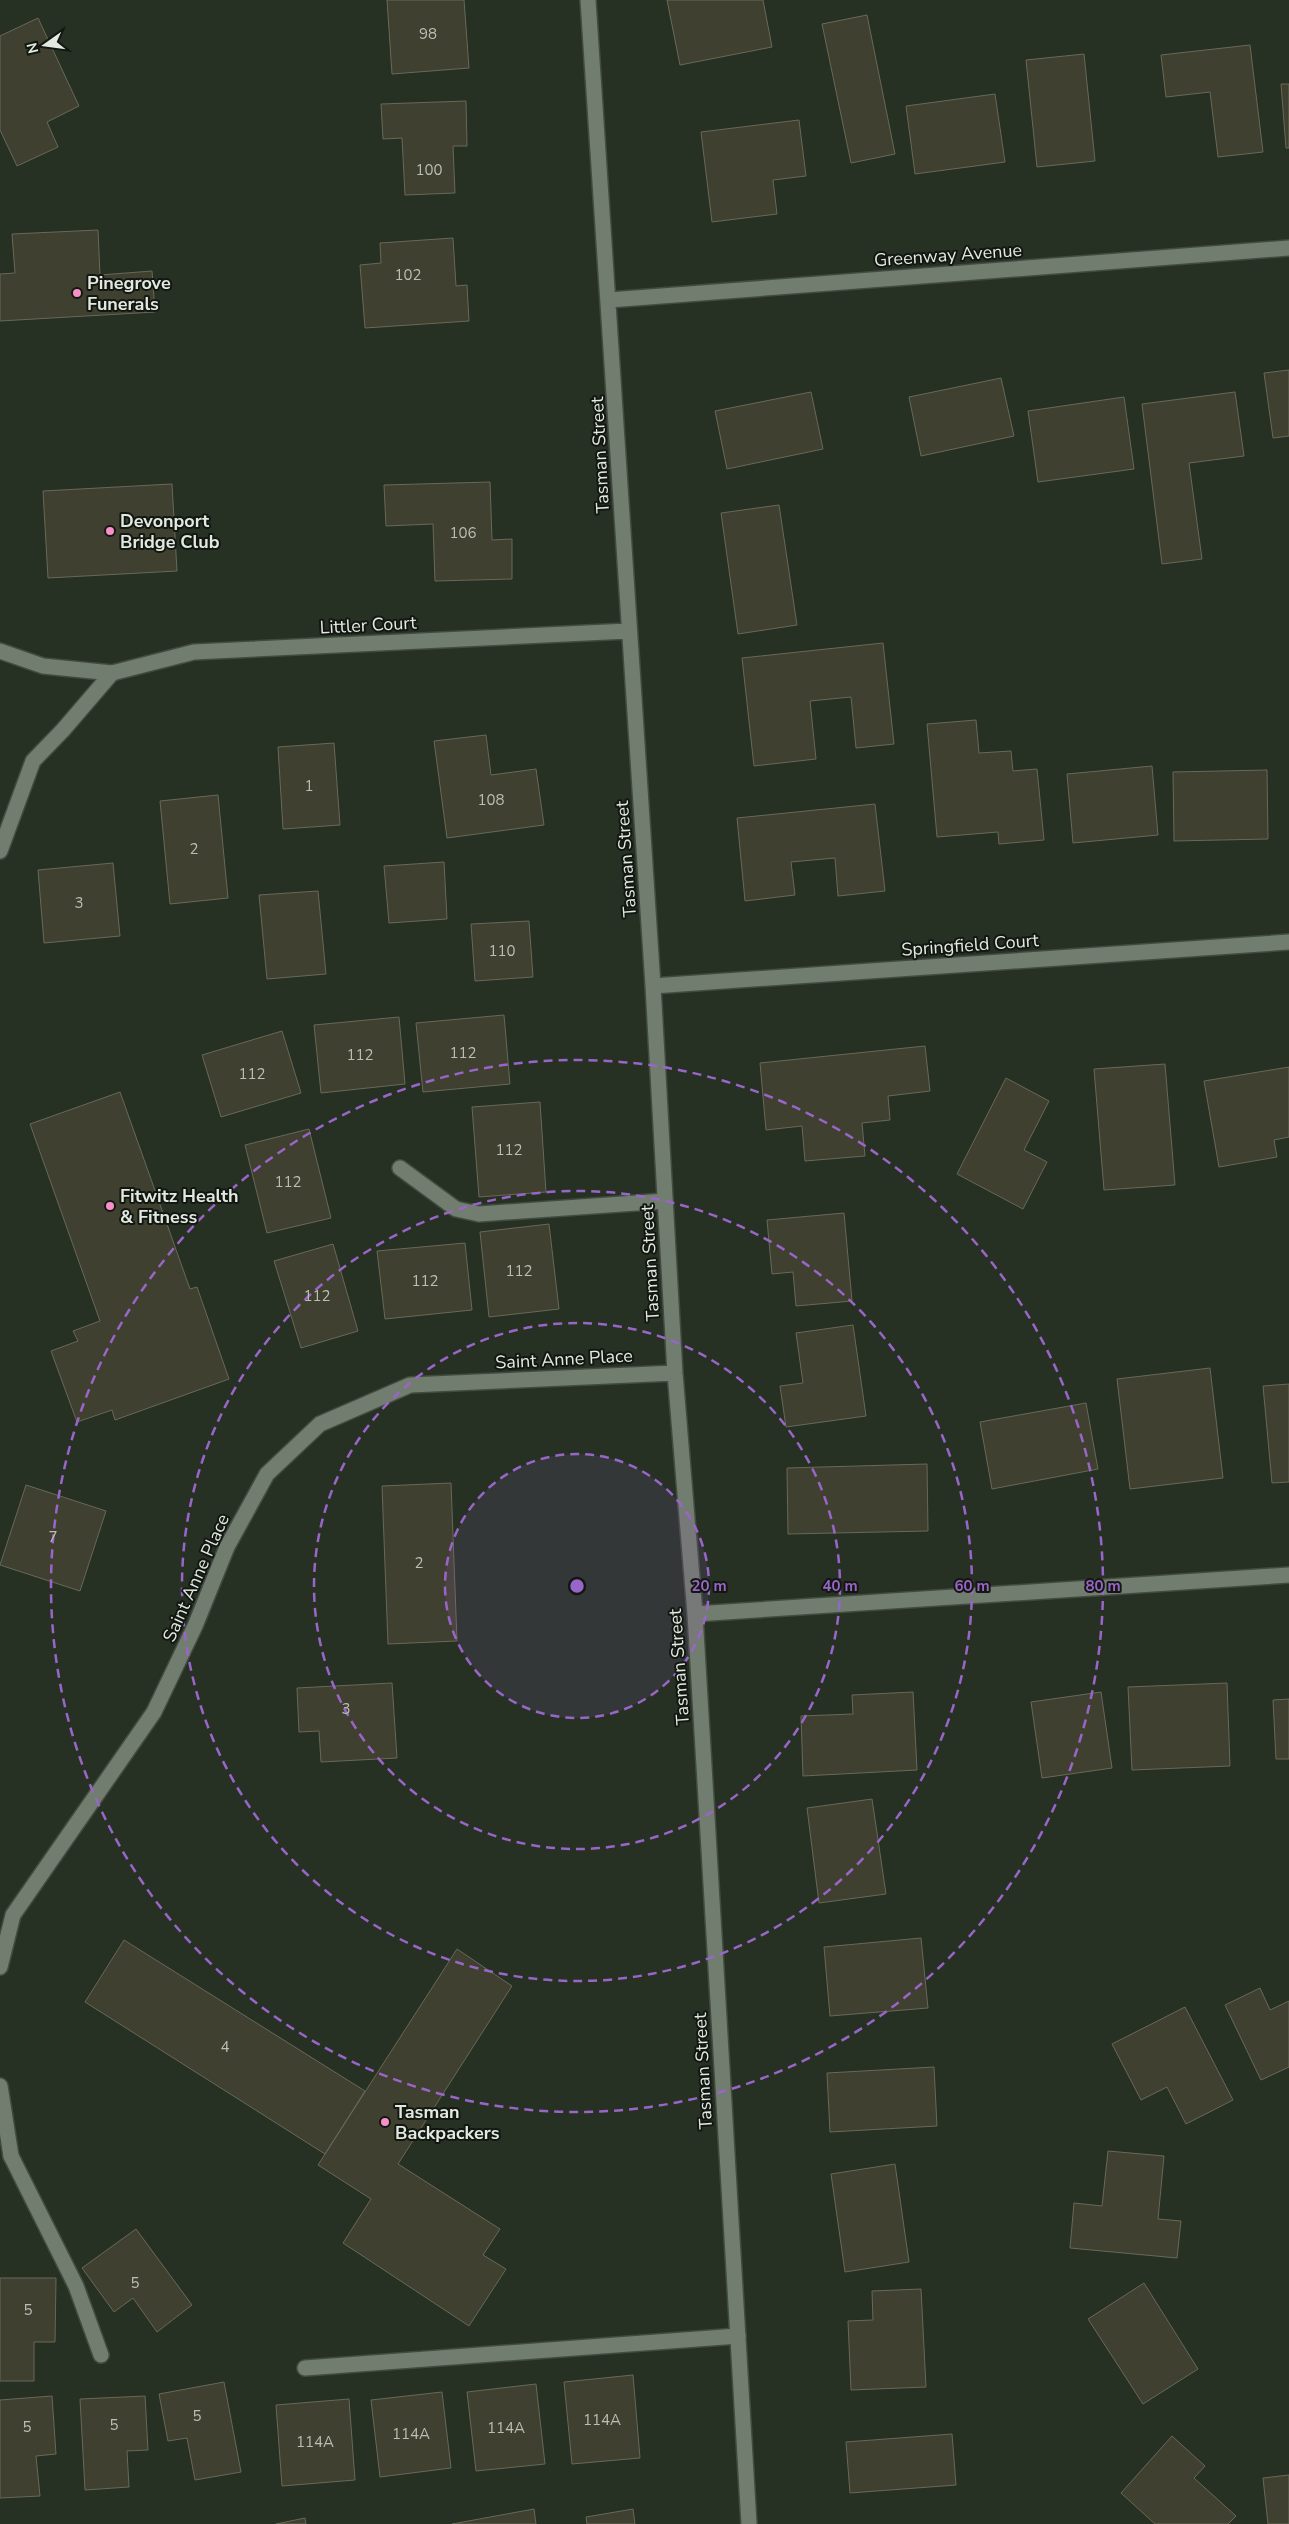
<svg xmlns="http://www.w3.org/2000/svg" width="1289" height="2524" viewBox="0 0 1289 2524" font-family="'Nunito Sans',sans-serif">
  <style>
    .building { fill: #3f4030; stroke: #686958 }
    .lines { fill: none; stroke-linecap: round; stroke-linejoin: round }
    .lane-casing { stroke: #424b40; stroke-width: 18 }
    .street-casing { stroke: #424b40; stroke-width: 18 }
    .lane { stroke: #717d6e; stroke-width: 15 }
    .street { stroke: #717d6e; stroke-width: 15 }
    .ring { fill: none; stroke: #9a65c9; stroke-width: 2.5; stroke-dasharray: 9 6 }
    .poi-dot { fill: #f98fc9; stroke: #121711; stroke-width: 2 }
    .labels { text-anchor: middle; dominant-baseline: central; stroke-width: 4; stroke-linejoin: round; paint-order: stroke }
    .number-label { font-size: 15px; fill: #b9bfb4 }
    .street-label { font-size: 18px; fill: #e2e9e0; stroke: #121711 }
    .poi-label { font-size: 18px; font-weight: bold; fill: #e2e9e0; stroke: #121711; text-anchor: start }
    .centre { fill: #9a65c9; stroke: #121711; stroke-width: 2.5 }
    .ring-label { font-size: 15px; text-anchor: middle; font-weight: bold; fill: #9a65c9; stroke: #121711; stroke-width: 4; stroke-linejoin: round; paint-order: stroke }
  </style>
  <rect width="100%" height="100%" fill="#263124"/>
  <!-- building -->
  <path class="building" d="M 387,0 L 464,0 L 469,68 L 392,74 Z
    M 667,0 L 763,0 L 772,47 L 680,65 Z
    M 867,15 L 895,154 L 851,163 L 822,24 Z
    M 38,18 L 79,106 L 47,122 L 58,147 L 17,166 L 0,130 L 0,36 Z
    M 1250,45 L 1263,152 L 1218,157 L 1210,92 L 1166,97 L 1161,55 Z
    M 1084,54 L 1095,161 L 1037,167 L 1026,60 Z
    M 1281,84 L 1289,84 L 1289,148 L 1286,148 Z
    M 995,94 L 1005,162 L 915,174 L 906,106 Z
    M 466,101 L 467,146 L 453,146 L 455,193 L 405,195 L 402,138 L 383,139 L 381,104 Z
    M 799,120 L 806,176 L 773,180 L 777,214 L 712,222 L 701,132 Z
    M 98,230 L 100,275 L 152,271 L 155,312 L 0,321 L 0,274 L 15,273 L 12,234 Z
    M 453,238 L 456,286 L 467,285 L 469,321 L 365,328 L 360,265 L 381,263 L 380,243 Z
    M 1289,370 L 1289,436 L 1273,438 L 1264,373 Z
    M 1001,378 L 1014,436 L 921,456 L 909,397 Z
    M 811,392 L 823,449 L 727,469 L 715,411 Z
    M 1235,392 L 1244,456 L 1189,463 L 1202,559 L 1162,564 L 1142,404 Z
    M 1124,397 L 1134,469 L 1038,482 L 1028,411 Z
    M 490,482 L 492,540 L 512,539 L 512,579 L 435,581 L 433,524 L 386,526 L 384,485 Z
    M 172,484 L 177,571 L 48,578 L 43,491 Z
    M 779,505 L 797,625 L 738,634 L 721,513 Z
    M 883,643 L 894,744 L 856,748 L 851,697 L 810,701 L 816,759 L 754,766 L 742,658 Z
    M 976,720 L 979,753 L 1011,751 L 1013,771 L 1037,769 L 1044,840 L 999,844 L 998,832 L 937,837 L 927,724 Z
    M 486,735 L 491,775 L 536,769 L 544,825 L 447,838 L 434,741 Z
    M 334,743 L 340,825 L 283,829 L 278,747 Z
    M 1152,766 L 1158,835 L 1073,843 L 1067,774 Z
    M 1267,770 L 1268,839 L 1174,841 L 1173,772 Z
    M 218,795 L 228,898 L 170,904 L 160,801 Z
    M 875,804 L 885,891 L 838,896 L 835,858 L 791,862 L 795,895 L 745,901 L 737,818 Z
    M 444,862 L 447,919 L 389,923 L 384,866 Z
    M 113,863 L 120,936 L 44,943 L 38,870 Z
    M 318,891 L 326,974 L 267,979 L 259,895 Z
    M 529,921 L 533,977 L 475,981 L 471,924 Z
    M 504,1015 L 510,1084 L 423,1092 L 416,1023 Z
    M 399,1017 L 405,1084 L 321,1093 L 314,1025 Z
    M 282,1031 L 301,1093 L 221,1117 L 202,1055 Z
    M 925,1046 L 930,1091 L 888,1096 L 890,1120 L 862,1123 L 865,1156 L 805,1161 L 802,1126 L 766,1130 L 760,1063 Z
    M 1165,1064 L 1175,1185 L 1104,1190 L 1094,1069 Z
    M 1289,1067 L 1289,1137 L 1274,1140 L 1277,1157 L 1219,1167 L 1204,1081 Z
    M 1006,1078 L 1049,1101 L 1024,1150 L 1047,1162 L 1023,1209 L 957,1174 Z
    M 120,1092 L 190,1289 L 197,1287 L 229,1379 L 115,1420 L 112,1410 L 77,1422 L 51,1351 L 78,1341 L 73,1331 L 100,1321 L 30,1124 Z
    M 540,1102 L 546,1192 L 479,1197 L 472,1107 Z
    M 309,1129 L 331,1218 L 267,1233 L 245,1145 Z
    M 844,1213 L 852,1301 L 796,1306 L 793,1272 L 772,1274 L 767,1220 Z
    M 549,1224 L 559,1309 L 489,1317 L 480,1232 Z
    M 465,1243 L 472,1310 L 385,1319 L 377,1251 Z
    M 333,1244 L 358,1331 L 301,1348 L 274,1261 Z
    M 853,1325 L 866,1416 L 786,1427 L 780,1386 L 803,1383 L 796,1333 Z
    M 1210,1368 L 1223,1478 L 1130,1489 L 1117,1379 Z
    M 1289,1384 L 1289,1482 L 1272,1483 L 1263,1386 Z
    M 1086,1403 L 1098,1469 L 992,1489 L 980,1422 Z
    M 927,1464 L 928,1531 L 788,1534 L 787,1468 Z
    M 451,1483 L 457,1641 L 388,1644 L 382,1486 Z
    M 26,1485 L 106,1511 L 80,1591 L 0,1565 Z
    M 392,1683 L 397,1758 L 321,1762 L 319,1731 L 299,1732 L 297,1688 Z
    M 1227,1683 L 1230,1766 L 1132,1770 L 1128,1687 Z
    M 913,1692 L 917,1770 L 803,1776 L 801,1716 L 853,1714 L 852,1695 Z
    M 1101,1692 L 1112,1768 L 1042,1778 L 1031,1702 Z
    M 1289,1699 L 1289,1759 L 1276,1759 L 1273,1700 Z
    M 872,1799 L 886,1894 L 819,1903 L 807,1808 Z
    M 921,1938 L 928,2008 L 830,2016 L 824,1947 Z
    M 124,1940 L 365,2091 L 325,2154 L 85,2002 Z
    M 457,1949 L 512,1986 L 398,2164 L 500,2229 L 483,2255 L 506,2269 L 469,2326 L 343,2243 L 371,2199 L 318,2165 Z
    M 1260,1988 L 1270,2010 L 1289,2001 L 1289,2067 L 1261,2080 L 1225,2005 Z
    M 1185,2007 L 1233,2100 L 1186,2124 L 1167,2087 L 1141,2100 L 1112,2044 Z
    M 934,2067 L 937,2126 L 830,2132 L 827,2073 Z
    M 1108,2151 L 1164,2156 L 1158,2219 L 1181,2221 L 1177,2258 L 1070,2248 L 1074,2203 L 1102,2206 Z
    M 895,2164 L 909,2262 L 845,2272 L 831,2174 Z
    M 136,2229 L 192,2305 L 157,2332 L 133,2298 L 114,2312 L 82,2268 Z
    M 0,2278 L 56,2278 L 55,2342 L 34,2342 L 34,2381 L 0,2381 Z
    M 1144,2283 L 1198,2369 L 1143,2404 L 1088,2319 Z
    M 921,2289 L 926,2387 L 851,2390 L 848,2321 L 873,2320 L 872,2291 Z
    M 633,2375 L 640,2458 L 572,2464 L 564,2382 Z
    M 224,2382 L 241,2472 L 195,2480 L 187,2438 L 168,2441 L 159,2394 Z
    M 536,2384 L 545,2464 L 476,2471 L 467,2392 Z
    M 442,2392 L 451,2468 L 380,2477 L 371,2400 Z
    M 52,2396 L 56,2454 L 36,2456 L 40,2496 L 0,2498 L 0,2400 Z
    M 145,2396 L 148,2450 L 127,2451 L 129,2487 L 85,2490 L 80,2399 Z
    M 349,2399 L 355,2480 L 282,2486 L 276,2405 Z
    M 952,2434 L 956,2485 L 850,2493 L 846,2442 Z
    M 1172,2436 L 1205,2466 L 1194,2478 L 1236,2516 L 1228,2524 L 1155,2524 L 1121,2493 Z
    M 1289,2475 L 1289,2524 L 1268,2524 L 1263,2478 Z
    M 534,2509 L 536,2524 L 452,2524 Z
    M 633,2509 L 635,2524 L 587,2524 L 586,2517 Z
    M 305,2518 L 306,2524 L 276,2524 Z"/>
  <g class="lines">
    <!-- lane casing -->
    <g class="lane-casing">
      <path id="lane" d="M 0,651 L 43,666 L 112,673
        M 0,851 L 33,761 L 63,730 L 112,673
        M 400,1168 L 456,1209 L 479,1214 L 665,1201
        M 11,2156 L 76,2286 L 101,2355
        M 305,2368 L 738,2336"/>
    </g>
    <!-- street casing -->
    <g class="street-casing">
      <path id="street" d="M 588,0 L 653,986 L 675,1373 L 695,1614 L 749,2524
        M 609,300 L 1289,248
        M 112,673 L 194,652 L 628,631
        M 653,986 L 1289,942
        M 695,1614 L 1289,1575
        M 0,1967 L 13,1915 L 154,1712 L 195,1626 L 227,1547 L 267,1474 L 320,1424 L 410,1385 L 675,1373
        M 0,2086 L 11,2156"/>
    </g>
    <!-- lane -->
    <use href="#lane" class="lane"/>
    <!-- street -->
    <use href="#street" class="street"/>
  </g>
  <!-- distance rings -->
  <circle cx="577" cy="1586" r="132" fill="#9a65c9" fill-opacity=".12"/>
  <g class="ring">
    <circle cx="577" cy="1586" r="132"/>
    <circle cx="577" cy="1586" r="263"/>
    <circle cx="577" cy="1586" r="395"/>
    <circle cx="577" cy="1586" r="526"/>
  </g>
  <!-- markers -->
  <g class="poi-dot">
    <circle cx="77" cy="293" r="5"/>
    <circle cx="110" cy="531" r="5"/>
    <circle cx="110" cy="1206" r="5"/>
    <circle cx="385" cy="2122" r="5"/>
  </g>
  <g class="labels">
    <!-- number labels -->
    <g class="number-label">
      <text x="428" y="34">98</text>
      <text x="429" y="170">100</text>
      <text x="408" y="275">102</text>
      <text x="463" y="533">106</text>
      <text x="309" y="786">1</text>
      <text x="491" y="800">108</text>
      <text x="194" y="849">2</text>
      <text x="79" y="903">3</text>
      <text x="502" y="951">110</text>
      <text x="463" y="1053">112</text>
      <text x="360" y="1055">112</text>
      <text x="252" y="1074">112</text>
      <text x="509" y="1150">112</text>
      <text x="288" y="1182">112</text>
      <text x="519" y="1271">112</text>
      <text x="425" y="1281">112</text>
      <text x="317" y="1296">112</text>
      <text x="53" y="1537">7</text>
      <text x="419" y="1563">2</text>
      <text x="346" y="1709">3</text>
      <text x="225" y="2047">4</text>
      <text x="135" y="2283">5</text>
      <text x="28" y="2310">5</text>
      <text x="197" y="2416">5</text>
      <text x="602" y="2420">114A</text>
      <text x="114" y="2425">5</text>
      <text x="27" y="2427">5</text>
      <text x="506" y="2428">114A</text>
      <text x="411" y="2434">114A</text>
      <text x="315" y="2442">114A</text>
    </g>
    <!-- street labels -->
    <g class="street-label">
      <text transform="translate(948 255) rotate(-4)">Greenway Avenue</text>
      <text transform="translate(600 455) rotate(-93)">Tasman Street</text>
      <text transform="translate(368 625) rotate(-3)">Littler Court</text>
      <text transform="translate(626 859) rotate(-94)">Tasman Street</text>
      <text transform="translate(970 945) rotate(-4)">Springfield Court</text>
      <text transform="translate(650 1263) rotate(-93)">Tasman Street</text>
      <text transform="translate(564 1359) rotate(-3)">Saint Anne Place</text>
      <text transform="translate(196 1578) rotate(-66)">Saint Anne Place</text>
      <text transform="translate(679 1667) rotate(-94)">Tasman Street</text>
      <text transform="translate(703 2071) rotate(-93)">Tasman Street</text>
    </g>
    <!-- poi labels -->
    <g class="poi-label">
      <text x="87" y="283">Pinegrove<tspan x="87" dy="21">Funerals</tspan></text>
      <text x="120" y="521">Devonport<tspan x="120" dy="21">Bridge Club</tspan></text>
      <text x="120" y="1196">Fitwitz Health<tspan x="120" dy="21">&amp; Fitness</tspan></text>
      <text x="395" y="2112">Tasman<tspan x="395" dy="21">Backpackers</tspan></text>
    </g>
  </g>
  <circle cx="577" cy="1586" r="8" class="centre"/>
  <g class="ring-label">
    <text x="709" y="1591">20 m</text>
    <text x="840" y="1591">40 m</text>
    <text x="972" y="1591">60 m</text>
    <text x="1103" y="1591">80 m</text>
  </g>
  <!-- north arrow -->
  <g transform="translate(45 45) rotate(256)" stroke="#121711" stroke-width="4" paint-order="stroke">
  <path d="M0-4L9 19L0 12L-9 19Z" fill="#e2e9e0"/>
  <text y="-8" font-size="14" font-weight="bold" text-anchor="middle" fill="#e2e9e0">N</text>
  </g>
</svg>
